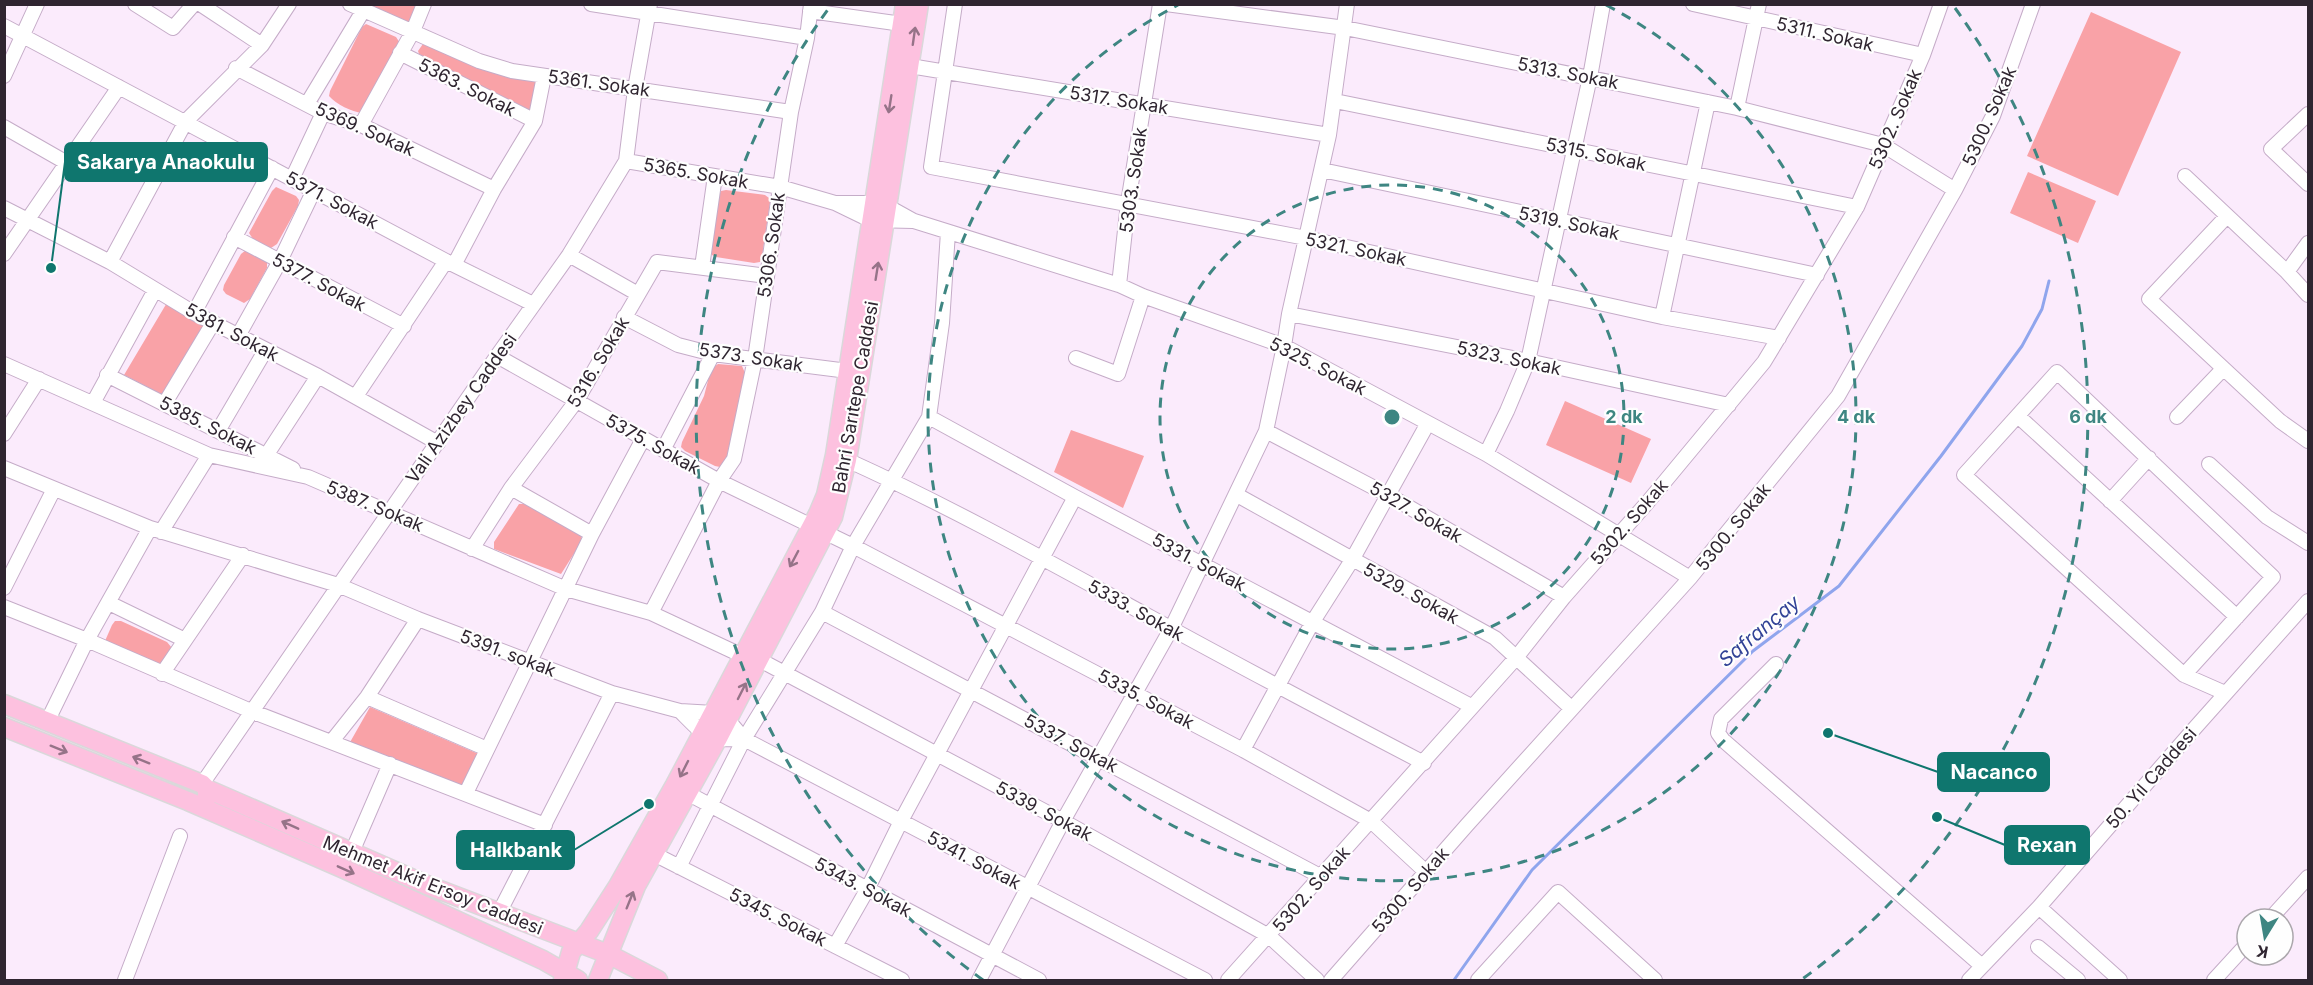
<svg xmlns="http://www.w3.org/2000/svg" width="2313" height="985" viewBox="0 0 2313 985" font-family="Inter,sans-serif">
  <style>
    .green { fill: #f9a2a7 }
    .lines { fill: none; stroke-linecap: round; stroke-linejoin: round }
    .stream { stroke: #8fa5ed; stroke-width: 3 }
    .minor-casing { stroke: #c5acc8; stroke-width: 16 }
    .major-casing { stroke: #dad8da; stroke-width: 21 }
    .minor { stroke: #fff; stroke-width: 14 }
    .major { stroke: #fdc1df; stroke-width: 18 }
    .oneway { stroke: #967388 }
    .ring { fill: none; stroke: #3e8682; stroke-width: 3; stroke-dasharray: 10 8 }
    .labels { text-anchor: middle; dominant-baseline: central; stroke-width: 4.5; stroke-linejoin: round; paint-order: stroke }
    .street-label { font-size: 18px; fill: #2f2530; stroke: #fefefe }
    .water-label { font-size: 20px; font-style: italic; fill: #314296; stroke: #fefefe }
    .centre { fill: #3e8682; stroke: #fefefe; stroke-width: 3 }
    .ring-label { font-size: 18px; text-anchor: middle; font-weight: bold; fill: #3e8682; stroke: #fefefe; stroke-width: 4.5; stroke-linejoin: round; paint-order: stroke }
    .leader { fill: none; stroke: #0f766e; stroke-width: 2 }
    .callout-dot { fill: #0f766e; stroke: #fefefe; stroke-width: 2 }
    .callout { fill: #0f766e; stroke: #0f766e; stroke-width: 2 }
    .callout-label { font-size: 20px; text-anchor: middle; font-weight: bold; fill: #fff }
  </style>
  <rect width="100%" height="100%" fill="#fbebfc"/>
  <!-- green -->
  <path class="green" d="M 370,5 L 420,5 L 413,20 L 409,23 L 403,23 Z
    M 2091,12 L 2181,52 L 2118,196 L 2027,156 Z
    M 366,24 L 396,37 L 400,43 L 362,113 C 352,112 336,104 329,96 L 330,91 L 362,27 Z
    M 425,41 L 539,81 L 530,113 L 419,54 L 418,51 Z
    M 2028,172 L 2096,201 L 2078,243 L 2010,213 Z
    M 276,187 L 296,196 L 299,200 L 298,206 L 277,244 L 271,248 L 253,239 L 249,233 L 272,191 Z
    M 726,190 L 765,195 L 769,198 L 770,203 L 762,257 L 760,262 L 754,263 L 716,257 L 712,255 L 710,249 L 719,195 L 721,191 Z
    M 246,250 L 264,258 L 267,263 L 267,268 L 250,299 L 244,303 L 226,294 L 223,290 L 224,285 L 241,254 Z
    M 168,301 L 209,322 L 163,395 L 124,375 Z
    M 718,364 L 742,366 L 745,373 C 742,400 742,448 720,467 L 715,466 L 685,451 L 681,447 L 682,442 L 704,396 L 711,369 Z
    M 1565,401 L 1651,439 L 1631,483 L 1546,445 Z
    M 1071,430 L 1144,456 L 1123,508 L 1054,472 Z
    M 519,504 L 524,504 L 581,534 L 582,541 L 561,574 L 494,549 L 494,542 Z
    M 115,621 L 121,621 L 167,642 L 172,648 L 162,668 L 105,641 L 112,625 Z
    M 370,707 L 481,755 L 466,790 L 349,744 Z"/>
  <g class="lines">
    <!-- stream -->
    <path class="stream" d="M 1454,980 L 1532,870 L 1753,651 L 1839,586 L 1941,456 L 2022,346 L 2042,309 L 2049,281"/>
    <!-- minor casing -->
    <g class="minor-casing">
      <path id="minor" d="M 135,4 L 173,28 L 194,4
        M 200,4 L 262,45
        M 350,4 L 479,61 L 512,71 L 791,112
        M 591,4 L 807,38
        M 955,4 L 931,167 L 1306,238 L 1662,317 L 1779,338
        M 1166,4 L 1345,28 L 1737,108 L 1883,145 L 1955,190
        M 1693,4 L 1923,55
        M 810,11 L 902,24
        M 4,26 L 446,261 L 533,304
        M 400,53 L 535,121
        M 910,66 L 1329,135
        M 236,68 L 323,113 L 361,125 L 494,189
        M 4,76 L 37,4
        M 1335,101 L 1857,207
        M 307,104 L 363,11
        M 1737,108 L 1759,4
        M 2308,114 L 2271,149 L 2308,184
        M 361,125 L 413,31 L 424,4
        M 4,127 L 67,163
        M 626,161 L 780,187 L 835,203 L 870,220 L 913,221
        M 1322,170 L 1817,275
        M 2185,176 L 2287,272 L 2308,295
        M 292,179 L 323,113
        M 835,203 L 873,203 L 887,206 L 914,221 L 1119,285 L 1143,296 L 1284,346 L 1486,454 L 1690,578
        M 4,208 L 110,262 L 194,313 L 318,376 L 438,443
        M 2227,216 L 2149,299 L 2280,421 L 2308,441
        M 234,237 L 404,326
        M 4,254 L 119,87
        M 569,255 L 638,294
        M 110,262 L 186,121 L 262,45 L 289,4
        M 454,265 L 494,189 L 535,121 L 544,76
        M 702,267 L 715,176
        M 2287,272 L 2308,243
        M 1119,285 L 1128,203 L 1160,4
        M 194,313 L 272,168
        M 1289,314 L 1528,361 L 1729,405
        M 624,317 L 678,345 L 713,354 L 848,371
        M 1662,317 L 1708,102
        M 238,336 L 280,261 L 314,190
        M 497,356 L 719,481 L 853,546 L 1243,750 L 1371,821 L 1426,872
        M 1076,358 L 1118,374 L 1143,296
        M 4,364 L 209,455 L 308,477 L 566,589 L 651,613 L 743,656
        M 107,375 L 293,469
        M 356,396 L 446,261
        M 93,403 L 155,290
        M 165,403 L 213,323
        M 2018,416 L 2237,617
        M 929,417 L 1075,497 L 1471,706
        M 2177,417 L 2223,369
        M 218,431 L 265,351
        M 1266,431 L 1388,495 L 1564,597
        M 4,434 L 39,379
        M 663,450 L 713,354
        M 1486,454 L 1507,411 L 1528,361 L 1590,77 L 1603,4
        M 847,460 C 951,507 1051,563 1150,617 C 1241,667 1332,715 1424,763
        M 262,462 L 318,376
        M 2209,464 L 2267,517 L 2308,543
        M 4,468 L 150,528 L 338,585 L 418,619 L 612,693 L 680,711 L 714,713 L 728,720 L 744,739 L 1205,980
        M 511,488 L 592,534
        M 1237,495 L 1495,638 L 1571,708
        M 2110,501 L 2149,458
        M 161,532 L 209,455
        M 472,549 L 511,488 L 577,400 L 657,262 L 767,276
        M 4,588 L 54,489
        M 109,603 L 185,640
        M 4,607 L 87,640 L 251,711 L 545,825
        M 822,612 L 1320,876
        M 651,613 L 719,481 L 734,459 L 755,359 L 791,112 L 807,38 L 811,4
        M 758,659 L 1063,821 L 1269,936 L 1317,980
        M 1776,664 L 1721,719 L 1718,733 L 1723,740 L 1982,966
        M 162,674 L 243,555
        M 2184,675 L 2273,577 L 2057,372 L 1964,475 L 2184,675 L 2225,693
        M 367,697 L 487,749
        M 680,711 C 706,737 706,741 744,739
        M 47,722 L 87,640 L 150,528
        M 332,741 L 367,697 L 418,619
        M 1243,750 L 1312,623 L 1352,560 L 1428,423
        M 202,784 L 497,356 L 569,255 L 626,161 L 635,89 L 650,4
        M 466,793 L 592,534 L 643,439
        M 687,793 L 1039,980
        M 352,852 L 390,764
        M 654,854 L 902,980
        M 679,867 L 744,739 L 822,612 L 853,546 L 929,417 L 942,323 L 948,232
        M 2039,907 L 2120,980
        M 499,913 L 612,693
        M 2270,919 L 2308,877
        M 835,946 L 867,890 L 901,821 L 1075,497
        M 2038,947 L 2078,980
        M 125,980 L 180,836
        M 979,980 L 1063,821 L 1171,629 L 1266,431 L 1284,346 L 1289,314 L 1329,135 L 1347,4
        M 1228,980 L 1515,659 L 1564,597 L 1647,503 L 1764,362 L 1857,207 L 1923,55 L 1941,4
        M 1331,980 L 1467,825 L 1690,578 L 1838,396 L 1955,190 L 1993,116 L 2033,4
        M 1478,980 L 1558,892 L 1655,980
        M 1969,980 L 2039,907 L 2194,729 L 2308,601
        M 2214,980 L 2247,944"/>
    </g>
    <!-- major casing -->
    <g class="major-casing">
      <path id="major" d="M 4,704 L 202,784 L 207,789 L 207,798
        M 4,727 L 188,801 L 342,868 L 543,960 L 578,980
        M 207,789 L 427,885 L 608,954 L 658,980
        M 563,980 L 571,952 L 589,931 L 618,886 L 675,785 L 818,514 L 826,495 L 835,455 L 905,4
        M 598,980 L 636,886 L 717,740 L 833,517 L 847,460 L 919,4"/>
    </g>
    <!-- minor -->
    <use href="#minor" class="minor"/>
    <!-- major -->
    <use href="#major" class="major"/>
  </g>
  <!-- one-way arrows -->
  <defs><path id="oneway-shaft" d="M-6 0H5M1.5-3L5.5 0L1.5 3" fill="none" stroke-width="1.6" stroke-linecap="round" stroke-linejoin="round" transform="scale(1.5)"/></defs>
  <g class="oneway">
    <use href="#oneway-shaft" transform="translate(914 36) rotate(-82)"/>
    <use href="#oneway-shaft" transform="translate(890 104) rotate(99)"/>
    <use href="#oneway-shaft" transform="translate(877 271) rotate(-81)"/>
    <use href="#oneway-shaft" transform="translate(794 559) rotate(118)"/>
    <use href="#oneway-shaft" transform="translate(742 691) rotate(-63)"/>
    <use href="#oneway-shaft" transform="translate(59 749) rotate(22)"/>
    <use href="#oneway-shaft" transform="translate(141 760) rotate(-158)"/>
    <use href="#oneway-shaft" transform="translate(684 769) rotate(117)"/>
    <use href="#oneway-shaft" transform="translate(290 825) rotate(-156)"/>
    <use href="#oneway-shaft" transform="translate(346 870) rotate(24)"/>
    <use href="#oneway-shaft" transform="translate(630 900) rotate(-68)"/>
  </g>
  <!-- distance rings -->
  <g class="ring">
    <circle cx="1392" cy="417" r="232"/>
    <path d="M1606 5A464 464 0 1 1 1178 5"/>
    <path d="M983 980A696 696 0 0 1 829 8M1955 8A696 696 0 0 1 1801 980"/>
  </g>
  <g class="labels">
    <!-- street labels -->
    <g class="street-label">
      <text transform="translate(1825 34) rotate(13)">5311. Sokak</text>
      <text transform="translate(1568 73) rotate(11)">5313. Sokak</text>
      <text transform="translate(599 83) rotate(8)">5361. Sokak</text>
      <text transform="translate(467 87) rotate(27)">5363. Sokak</text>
      <text transform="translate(1119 100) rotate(9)">5317. Sokak</text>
      <text transform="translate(1989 116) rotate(-66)">5300. Sokak</text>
      <text transform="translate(1895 119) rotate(-67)">5302. Sokak</text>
      <text transform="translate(365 129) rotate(24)">5369. Sokak</text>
      <text transform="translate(1596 154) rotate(12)">5315. Sokak</text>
      <text transform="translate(696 173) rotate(10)">5365. Sokak</text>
      <text transform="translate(1133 180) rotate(-82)">5303. Sokak</text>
      <text transform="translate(332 200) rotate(28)">5371. Sokak</text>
      <text transform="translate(1569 223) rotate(12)">5319. Sokak</text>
      <text transform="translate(771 245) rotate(-82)">5306. Sokak</text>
      <text transform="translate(1356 249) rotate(12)">5321. Sokak</text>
      <text transform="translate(319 282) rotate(28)">5377. Sokak</text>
      <text transform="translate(232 332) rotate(28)">5381. Sokak</text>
      <text transform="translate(751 357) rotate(9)">5373. Sokak</text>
      <text transform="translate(1509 358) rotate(12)">5323. Sokak</text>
      <text transform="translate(598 362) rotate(-59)">5316. Sokak</text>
      <text transform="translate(1318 366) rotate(27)">5325. Sokak</text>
      <text transform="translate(855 397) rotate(-80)">Bahri Sarıtepe Caddesi</text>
      <text transform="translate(461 408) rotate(-55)">Vali Azizbey Caddesi</text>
      <text transform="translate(208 425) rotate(27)">5385. Sokak</text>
      <text transform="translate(653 444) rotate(29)">5375. Sokak</text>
      <text transform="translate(375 506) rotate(23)">5387. Sokak</text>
      <text transform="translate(1416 512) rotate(30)">5327. Sokak</text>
      <text transform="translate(1629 522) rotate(-49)">5302. Sokak</text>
      <text transform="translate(1733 527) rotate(-51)">5300. Sokak</text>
      <text transform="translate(1199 562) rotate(28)">5331. Sokak</text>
      <text transform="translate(1411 593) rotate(29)">5329. Sokak</text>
      <text transform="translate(1136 610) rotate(29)">5333. Sokak</text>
      <text transform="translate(508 653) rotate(21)">5391. sokak</text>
      <text transform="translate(1146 699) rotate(28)">5335. Sokak</text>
      <text transform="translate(1071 743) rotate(28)">5337. Sokak</text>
      <text transform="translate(2151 778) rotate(-49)">50. Yıl Caddesi</text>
      <text transform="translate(1044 811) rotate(28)">5339. Sokak</text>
      <text transform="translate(974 860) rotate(28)">5341. Sokak</text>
      <text transform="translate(433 885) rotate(22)">Mehmet Akif Ersoy Caddesi</text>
      <text transform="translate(863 887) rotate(28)">5343. Sokak</text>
      <text transform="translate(1311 889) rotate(-49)">5302. Sokak</text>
      <text transform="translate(1410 890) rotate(-49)">5300. Sokak</text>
      <text transform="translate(778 917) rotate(27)">5345. Sokak</text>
    </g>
    <!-- water labels -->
    <g class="water-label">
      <text transform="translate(1759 631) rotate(-40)">Safrançay</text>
    </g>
  </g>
  <circle cx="1392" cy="417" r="9" class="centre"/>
  <g class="ring-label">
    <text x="1624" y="423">2 dk</text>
    <text x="1856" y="423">4 dk</text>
    <text x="2088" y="423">6 dk</text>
  </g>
  <!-- callouts -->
  <path class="leader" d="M51 268L65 162M1828 733L1938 772M1937 817L2005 845M649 804L574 850"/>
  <g class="callout-dot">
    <circle cx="51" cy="268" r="6"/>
    <circle cx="1828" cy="733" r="6"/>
    <circle cx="1937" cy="817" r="6"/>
    <circle cx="649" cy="804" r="6"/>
  </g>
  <g class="callout">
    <rect x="65" y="143" width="202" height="38" rx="6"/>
    <rect x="1938" y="753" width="111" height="38" rx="6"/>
    <rect x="2005" y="826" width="84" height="38" rx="6"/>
    <rect x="457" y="831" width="117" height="38" rx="6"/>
  </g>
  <g class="callout-label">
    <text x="166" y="169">Sakarya Anaokulu</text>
    <text x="1994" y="779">Nacanco</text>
    <text x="2047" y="852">Rexan</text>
    <text x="516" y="857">Halkbank</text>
  </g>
  <!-- border -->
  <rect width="2313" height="985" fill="none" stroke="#2f2530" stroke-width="12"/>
  <!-- north arrow -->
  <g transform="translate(2265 937) rotate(191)"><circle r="28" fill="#fefefe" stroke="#aba7ac" stroke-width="1.5"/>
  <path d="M0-4.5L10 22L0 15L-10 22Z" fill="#3e8682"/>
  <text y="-9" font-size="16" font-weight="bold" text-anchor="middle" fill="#2f2530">K</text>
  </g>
</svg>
